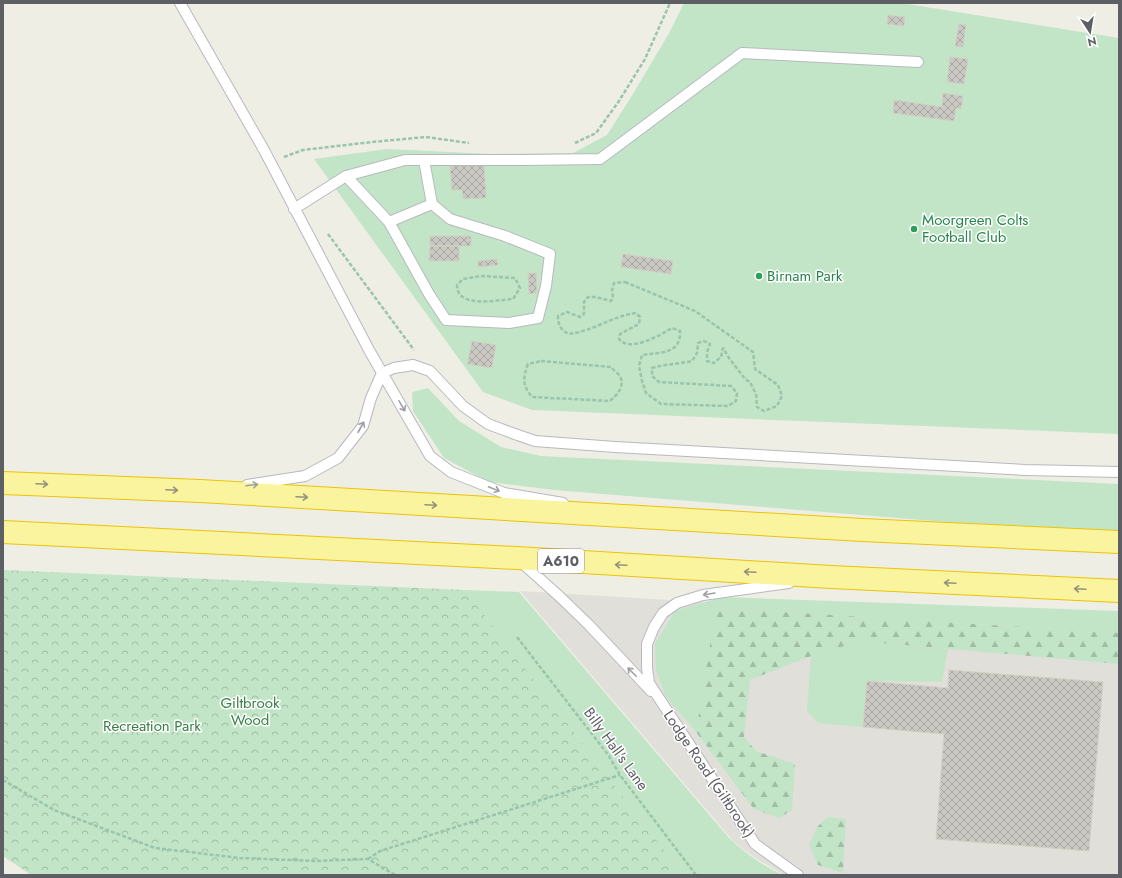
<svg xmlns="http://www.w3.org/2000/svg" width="1122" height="878" viewBox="0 0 1122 878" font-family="Jost,sans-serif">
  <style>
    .industrial { fill: #e0dfd9 }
    .grass { fill: #c2e5c7 }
    .forest { fill: url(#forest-firs) }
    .park { fill: url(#park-crowns) }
    .building { fill: url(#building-cross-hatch); stroke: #d3d0c3 }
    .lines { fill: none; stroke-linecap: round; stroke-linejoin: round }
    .service-casing { stroke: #b7b9be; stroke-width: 12 }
    .trunk-casing { stroke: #ecc308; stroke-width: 24 }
    .path { stroke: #9ac4ac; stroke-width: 2.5; stroke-dasharray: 4 2; stroke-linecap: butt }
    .service { stroke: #fff; stroke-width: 10 }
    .trunk { stroke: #faf49f; stroke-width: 22 }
    .oneway { stroke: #9e9fa3 }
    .oneway2 { stroke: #949379 }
    .leisure-dot { fill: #2e9e5b; stroke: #fff; stroke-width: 1.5 }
    .labels { text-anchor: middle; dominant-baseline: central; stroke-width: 3; stroke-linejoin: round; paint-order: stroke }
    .shield { fill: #fff; stroke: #8e8f93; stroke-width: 1 }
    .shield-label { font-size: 14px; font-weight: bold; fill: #5d5f65 }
    .leisure-label { font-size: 15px; fill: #27864d; stroke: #fff; text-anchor: start }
    .park-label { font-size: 15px; fill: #378144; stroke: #fff }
    .street-label { font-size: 15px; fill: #5d5f65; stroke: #fff }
  </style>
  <defs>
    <pattern id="forest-firs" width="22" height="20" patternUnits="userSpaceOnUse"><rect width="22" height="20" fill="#c2e5c7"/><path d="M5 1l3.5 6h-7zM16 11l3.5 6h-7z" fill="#a1bda5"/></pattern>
    <pattern id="park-crowns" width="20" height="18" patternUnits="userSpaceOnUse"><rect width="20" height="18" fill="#c2e5c7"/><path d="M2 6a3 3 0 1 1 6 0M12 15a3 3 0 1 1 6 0" fill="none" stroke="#a1bda5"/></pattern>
    <pattern id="building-cross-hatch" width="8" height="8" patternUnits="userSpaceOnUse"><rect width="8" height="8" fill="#cac8c2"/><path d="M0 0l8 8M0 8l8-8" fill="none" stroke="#a7a6a1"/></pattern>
  </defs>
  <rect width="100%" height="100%" fill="#efeee5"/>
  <!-- industrial -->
  <path class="industrial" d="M 520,591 L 1119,627 L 1119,875 L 784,875 L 755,858 L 734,842 Z"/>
  <!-- grass -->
  <path class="grass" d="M 684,3 L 901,3 L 1119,38 L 1119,434 L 532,410 L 483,392 L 314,159 L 387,149 L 491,154 L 573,153 L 607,135 L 636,89 L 668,35 Z
    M 428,388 L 459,421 L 501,447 L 541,456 L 1119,484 L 1119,534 L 1094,534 L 554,490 L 489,482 L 444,458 L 413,411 L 412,392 Z
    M 464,590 L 519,592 L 729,838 C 745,853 762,865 782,875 L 683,875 Z
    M 722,597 L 1119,611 L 1119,633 L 717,608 L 696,732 L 666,697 L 656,670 L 655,644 L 675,611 Z
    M 860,641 L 948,649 L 942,682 L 867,681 L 863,727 L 818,723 L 807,711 L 811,655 Z"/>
  <!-- forest -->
  <path class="forest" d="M 716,608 L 1119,633 L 1119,664 L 860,641 L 811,656 L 750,680 L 744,737 L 756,751 L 795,764 L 792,810 L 779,818 L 754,809 L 696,732 Z
    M 828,817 L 846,819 L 843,873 L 818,865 L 809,845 L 817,827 Z"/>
  <!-- park -->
  <path class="park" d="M 3,570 L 465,590 L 683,875 L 31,875 L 3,856 Z"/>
  <!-- building -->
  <path class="building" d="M 888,15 L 905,17 L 904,26 L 887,24 Z
    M 959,24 L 966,25 L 963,47 L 955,46 Z
    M 950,57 L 968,59 L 964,84 L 947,82 Z
    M 943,93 L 963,96 L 961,109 L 956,108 L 954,121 L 893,113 L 894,100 L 942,107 Z
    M 484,163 L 486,198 L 463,199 L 462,190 L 452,190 L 450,166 Z
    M 430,236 L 471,236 L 471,246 L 430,246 Z
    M 430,246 L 459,246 L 459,261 L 429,261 Z
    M 623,254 L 673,261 L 671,274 L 621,267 Z
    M 497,259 L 498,265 L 478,267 L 478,261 Z
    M 528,273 L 536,273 L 537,293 L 529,294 Z
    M 472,341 L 496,345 L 492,368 L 467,364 Z
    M 949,670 L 1103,682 L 1089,851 L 936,839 L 944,734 L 863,727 L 867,681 L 948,688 Z"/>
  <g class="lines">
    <!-- service casing -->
    <g class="service-casing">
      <path id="service" d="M 180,3 L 264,150 L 369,350 L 430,456 L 451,472 L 504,493 L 563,503
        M 346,176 L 389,222 L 429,294 L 446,320 L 509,323 L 538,318 L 546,286 L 550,254 L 505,236 L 450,219 L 432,204 L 424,160
        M 294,209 L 346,176 L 405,160 L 524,160 L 600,159 L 742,53 L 918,62
        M 389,222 L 432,204
        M 247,485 L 305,476 L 338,458 L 363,426 L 371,398 L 382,373 L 394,368 L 413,365 L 430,371 L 463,406 L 488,424 L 512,433 L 535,441 L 615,447 L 1025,470 L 1119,472
        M 520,561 L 559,596 L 589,625 L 651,691
        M 789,583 L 703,595 L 677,603 L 663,613 L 654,627 L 647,644 L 647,668 L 649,683 L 755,844 L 798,875"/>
    </g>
    <!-- trunk casing -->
    <g class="trunk-casing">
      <path id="trunk" d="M 3,483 L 200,491 L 862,530 L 1119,542
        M 3,532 L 517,558 L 831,577 L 1119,591"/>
    </g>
    <!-- path -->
    <path class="path" d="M 575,143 L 596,133 L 619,101 L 645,59 L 670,3
      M 284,157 L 303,150 L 372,142 L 426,137 L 469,143
      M 328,234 L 414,350
      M 481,276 L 515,278 L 520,288 L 513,299 C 496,300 457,309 457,285 L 463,279 Z
      M 625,282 L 695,311 L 753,352 L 755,369 L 778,385 L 782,396 L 777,406 L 764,411 L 757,407 L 756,394 L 750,382 L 745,379 L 729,358 L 723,348 L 721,357 L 714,363 L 707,361 L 707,352 L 710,344 L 704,341 L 698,343 L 697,353 L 692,361 C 679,364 665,364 652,368 L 652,376 L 659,382 L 731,386 L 737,393 L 736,401 L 728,406 L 661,404 L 646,393 L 642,381 L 639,366 L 642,355 C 660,352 681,355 680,331 L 672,328 C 660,335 630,353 619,339 L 620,334 L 639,324 L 640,317 L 636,313 C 612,316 592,332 568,334 C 561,329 558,326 558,316 L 567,312 L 580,317 L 584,314 L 584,302 L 588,297 L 596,297 L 611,301 L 613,298 L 612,290 L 614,283 Z
      M 541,361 L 611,367 C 613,370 618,373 620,376 C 625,387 617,395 610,401 L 532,397 C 522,385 523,378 528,364 Z
      M 517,637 L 609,756 L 620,775 L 696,875
      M 3,780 L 54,810 L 155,848 L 240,858 L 316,861 L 368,859 L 395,875
      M 368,859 L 380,851 L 620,775"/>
    <!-- service -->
    <use href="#service" class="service"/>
    <!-- trunk -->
    <use href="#trunk" class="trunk"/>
  </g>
  <!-- one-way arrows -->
  <defs><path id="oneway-shaft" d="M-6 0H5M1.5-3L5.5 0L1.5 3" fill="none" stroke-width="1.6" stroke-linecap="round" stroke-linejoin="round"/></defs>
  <g class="oneway">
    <use href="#oneway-shaft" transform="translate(402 406) rotate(60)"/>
    <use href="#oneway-shaft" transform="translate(361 427) rotate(-61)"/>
    <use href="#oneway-shaft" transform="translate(252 485) rotate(-7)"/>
    <use href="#oneway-shaft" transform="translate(494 489) rotate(22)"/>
    <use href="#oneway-shaft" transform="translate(709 594) rotate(171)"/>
    <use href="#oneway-shaft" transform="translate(632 672) rotate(-135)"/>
  </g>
  <g class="oneway2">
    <use href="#oneway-shaft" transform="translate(42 484) rotate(3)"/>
    <use href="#oneway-shaft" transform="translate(172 490) rotate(3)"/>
    <use href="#oneway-shaft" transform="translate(302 497) rotate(3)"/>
    <use href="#oneway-shaft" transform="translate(431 505) rotate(3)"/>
    <use href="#oneway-shaft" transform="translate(621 565) rotate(-177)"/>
    <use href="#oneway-shaft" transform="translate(750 572) rotate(-177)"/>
    <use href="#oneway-shaft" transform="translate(950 583) rotate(-177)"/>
    <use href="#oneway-shaft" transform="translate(1080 589) rotate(-177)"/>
  </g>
  <!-- markers -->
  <g class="leisure-dot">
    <circle cx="914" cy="229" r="4"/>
    <circle cx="759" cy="276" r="4"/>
  </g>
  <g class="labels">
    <!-- shield labels -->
    <rect class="shield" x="538" y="549" width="46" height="24" rx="3"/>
    <g class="shield-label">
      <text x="561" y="561">A610</text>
    </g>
    <!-- leisure labels -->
    <g class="leisure-label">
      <text x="922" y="220">Moorgreen Colts<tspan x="922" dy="17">Football Club</tspan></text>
      <text x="767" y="276">Birnam Park</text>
    </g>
    <!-- park labels -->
    <g class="park-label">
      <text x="250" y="703">Giltbrook<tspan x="250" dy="17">Wood</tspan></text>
      <text x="152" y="726">Recreation Park</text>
    </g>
    <!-- street labels -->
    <g class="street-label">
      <text transform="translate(616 749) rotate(54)">Billy Hall's Lane</text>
      <text transform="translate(709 774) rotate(56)">Lodge Road (Giltbrook)</text>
    </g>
  </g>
  <!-- border -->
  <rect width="1122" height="878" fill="none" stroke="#5d5f65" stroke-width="8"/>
  <!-- north arrow -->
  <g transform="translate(1090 32) rotate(168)" stroke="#ffffff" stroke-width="3" paint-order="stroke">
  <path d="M0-3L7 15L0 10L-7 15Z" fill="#5d5f65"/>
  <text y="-6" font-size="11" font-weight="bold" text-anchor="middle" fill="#5d5f65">N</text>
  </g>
</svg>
